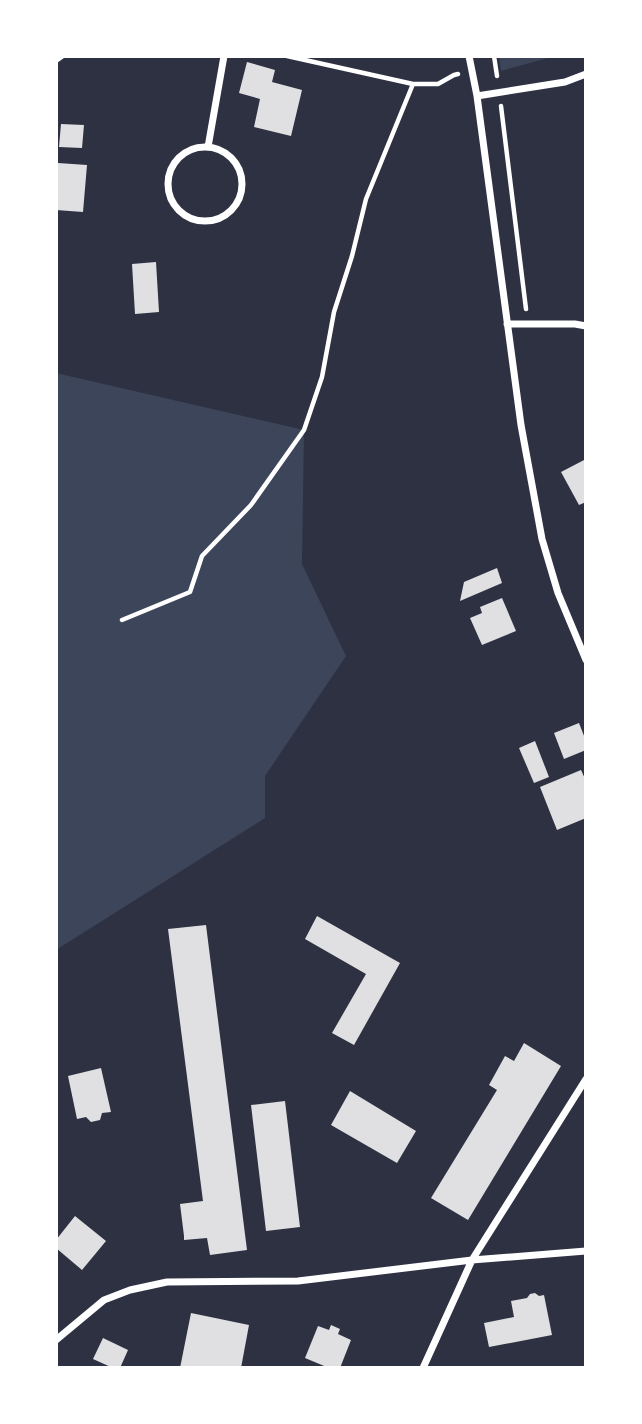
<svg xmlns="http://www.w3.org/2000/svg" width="642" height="1424" viewBox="0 0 642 1424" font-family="'Asap Condensed',sans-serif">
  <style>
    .green { fill: #3c4559 }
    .building { fill: #e0e0e3 }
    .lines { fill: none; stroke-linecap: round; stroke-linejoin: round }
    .path { stroke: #fff; stroke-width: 4.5 }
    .minor { stroke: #fff; stroke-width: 7 }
  </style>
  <rect width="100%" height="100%" fill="#2d3142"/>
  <!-- green -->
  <path class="green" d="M 499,56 L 555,56 L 501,71 Z
    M 56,373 L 304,430 L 302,564 L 346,656 L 265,776 L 265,818 L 56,950 Z"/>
  <!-- building -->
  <path class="building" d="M 247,62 L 275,70 L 272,82 L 302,90 L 291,136 L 254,127 L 260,99 L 239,93 Z
    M 61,124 L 84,125 L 82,148 L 59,147 Z
    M 58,163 L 87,165 L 83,212 L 56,210 Z
    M 156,262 L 159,312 L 135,314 L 132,264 Z
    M 586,459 L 586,502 L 579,505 L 561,472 Z
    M 497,568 L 502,583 L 460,601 L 464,582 Z
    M 502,598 L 516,631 L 482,645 L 470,618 L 482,613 L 480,607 Z
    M 579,723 L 586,741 L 586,750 L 564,759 L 554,733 Z
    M 535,741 L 549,777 L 534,783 L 519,748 Z
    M 581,770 L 586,781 L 586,818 L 557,830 L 540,787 Z
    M 317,916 L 400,963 L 354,1045 L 332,1033 L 366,974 L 305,939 Z
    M 206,925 L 247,1250 L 210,1255 L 207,1238 L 184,1240 L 184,1236 L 180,1204 L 203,1201 L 168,929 Z
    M 524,1043 L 561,1066 L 468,1220 L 431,1198 L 497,1090 L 489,1085 L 505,1056 L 514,1061 Z
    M 101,1068 L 111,1112 L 102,1113 L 100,1120 L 91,1122 L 86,1117 L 77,1119 L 68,1076 Z
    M 350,1091 L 416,1131 L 397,1163 L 331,1125 Z
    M 285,1101 L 300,1227 L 266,1231 L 251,1105 Z
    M 75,1216 L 106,1241 L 82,1270 L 56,1248 L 56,1240 Z
    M 535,1293 L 539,1296 L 544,1295 L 552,1335 L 489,1347 L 484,1323 L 514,1317 L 511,1301 L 527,1298 L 530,1294 Z
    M 191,1313 L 249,1325 L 241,1368 L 180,1368 Z
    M 331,1325 L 340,1329 L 338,1334 L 351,1340 L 340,1368 L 329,1368 L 305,1358 L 318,1326 L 329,1330 Z
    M 103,1338 L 128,1350 L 120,1368 L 113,1368 L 93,1359 Z"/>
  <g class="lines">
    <!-- path -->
    <path class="path" d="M 494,56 L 497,76
      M 56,61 L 63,56
      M 413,84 L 438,84 L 454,75 L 458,74
      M 501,106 L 526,309
      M 122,620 L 190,592 L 202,556 L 251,505 L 304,430 L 322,377 L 334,312 L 352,256 L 366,199 L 413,84 L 287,56"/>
    <!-- minor -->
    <path class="minor" d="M 469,56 L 477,96 L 521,425 L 542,539 L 558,593 L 586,660
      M 477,96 L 565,82 L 586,74
      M 208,147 L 224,56
      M168 184a37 37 0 1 1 74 0a37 37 0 1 1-74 0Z
      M 507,324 L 575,324 L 586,326
      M 56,1340 L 104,1300 L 130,1290 L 167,1282 L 298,1281 L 472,1260 L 586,1251
      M 423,1368 L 472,1260 L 586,1079"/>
  </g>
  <!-- border -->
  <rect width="642" height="1424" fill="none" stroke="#ffffff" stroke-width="116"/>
</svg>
